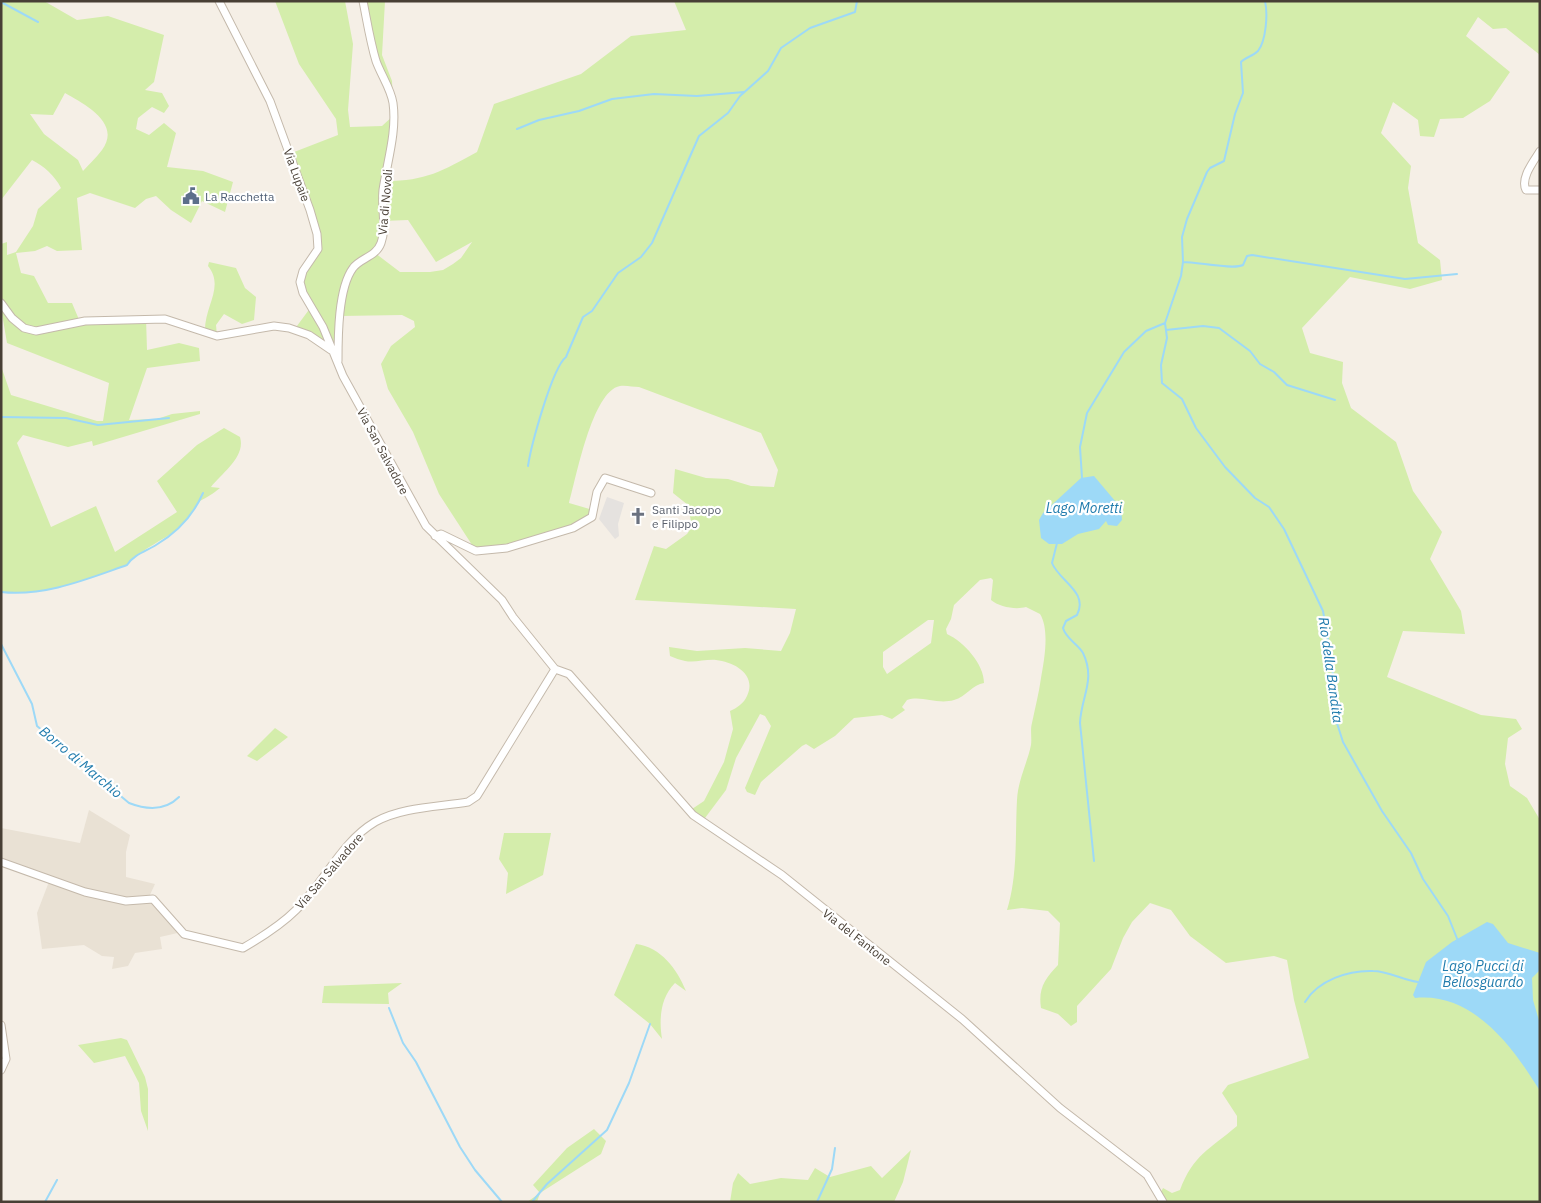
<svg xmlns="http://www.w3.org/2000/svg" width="1541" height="1203" viewBox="0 0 1541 1203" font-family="'IBM Plex Sans',sans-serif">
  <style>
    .residential { fill: #e9e1d4 }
    .green { fill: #d4edab; fill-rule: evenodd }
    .parking { fill: #e5e2df }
    .water { fill: #9dd9f7 }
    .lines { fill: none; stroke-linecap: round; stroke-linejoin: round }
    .stream { stroke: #9dd9f7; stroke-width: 2 }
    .street-casing { stroke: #c4b9ab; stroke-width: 9 }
    .street { stroke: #fff; stroke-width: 7 }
    .labels { text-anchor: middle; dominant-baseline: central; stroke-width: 4.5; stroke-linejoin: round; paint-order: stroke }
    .street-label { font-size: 12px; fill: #483f35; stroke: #fff }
    .service-label { font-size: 12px; fill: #4e5e75; stroke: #fff; text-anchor: start }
    .worship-label { font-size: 12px; fill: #5b616d; stroke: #fff; text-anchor: start }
    .water-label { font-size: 14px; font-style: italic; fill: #217cad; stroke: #fff }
  </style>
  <rect width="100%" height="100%" fill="#f5efe6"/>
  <!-- residential -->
  <path class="residential" d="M 89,810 L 130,835 L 126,852 L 126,877 L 155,884 L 148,899 L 182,932 L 160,937 L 162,949 L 135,953 L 128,966 L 112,969 L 114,957 L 102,956 L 84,945 L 42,949 L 37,913 L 50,879 L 1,862 L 1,828 L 80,843 Z"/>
  <!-- green -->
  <path class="green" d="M 1,1 L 44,1 L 77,20 L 108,16 L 164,35 L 154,82 L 145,90 L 162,93 L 169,106 L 164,113 L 152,107 L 138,118 L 136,129 L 149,135 L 164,123 L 176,133 L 167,167 L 203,171 L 233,182 L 225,212 L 202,201 L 191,223 L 171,210 L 156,196 L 146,199 L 135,208 L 90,193 L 77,198 L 82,250 L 57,251 L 47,246 L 35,251 L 16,253 L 21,273 L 34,276 L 48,303 L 72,303 L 80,322 L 146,318 L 147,350 L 179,343 L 199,348 L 200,361 L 147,368 L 129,420 L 157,419 L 172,414 L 200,411 L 200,414 L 93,446 L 92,441 L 68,447 L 23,435 L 17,443 L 51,527 L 96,506 L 115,552 L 177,512 L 157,481 L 197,445 L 224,428 L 240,437 C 246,457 222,473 211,487 L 220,488 C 213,494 207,497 200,501 C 194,506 188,521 178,529 C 165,539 135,553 127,565 C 87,579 44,597 1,592 L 1,366 L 11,395 L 97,421 L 103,421 L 109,383 L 7,343 L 1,308 L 1,244 L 7,242 L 7,255 L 16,252 L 33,226 L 38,209 L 61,188 C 55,176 44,166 32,160 L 1,200 ZM 65,93 C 84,104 122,123 102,150 C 96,158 89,164 83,171 L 78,160 L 44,134 L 30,114 L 53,115 Z
    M 275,1 L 345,1 L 353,44 L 348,110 L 350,127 L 382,126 L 394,115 L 386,181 C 426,181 442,171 477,152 L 494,104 L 581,74 L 631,36 L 686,30 L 674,1 L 1540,1 L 1540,55 L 1506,28 L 1493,29 L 1478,17 L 1466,36 L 1510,72 L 1490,101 L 1463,118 L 1440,119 L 1434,137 L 1420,136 L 1418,120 L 1393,102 L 1381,133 L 1411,166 L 1408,188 L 1418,243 L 1440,260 L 1442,280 L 1410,289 L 1350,277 L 1302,328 L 1310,353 L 1343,362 L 1342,383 L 1351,408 L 1396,442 L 1413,491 L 1442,532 L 1430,559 L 1461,611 L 1465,634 L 1403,631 L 1387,677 L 1481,715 L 1516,719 L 1522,729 L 1508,738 L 1505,764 L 1510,786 L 1527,798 L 1540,820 L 1540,1202 L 1163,1202 L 1159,1196 L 1163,1188 L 1172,1193 L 1180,1190 C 1193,1155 1210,1149 1237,1126 L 1237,1116 L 1222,1093 L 1228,1085 L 1309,1058 L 1294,1000 L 1287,960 L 1274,956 L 1226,963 L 1190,936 L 1171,910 L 1150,903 L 1132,922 L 1123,938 L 1111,969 L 1077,1006 L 1077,1022 L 1071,1026 L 1058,1014 L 1041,1008 C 1038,988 1045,979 1058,965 L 1060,923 L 1048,911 L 1022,908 L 1007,910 C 1018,875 1015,836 1017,800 C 1018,780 1027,764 1031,745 C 1032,738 1030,730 1032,723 C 1035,708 1039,693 1041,678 C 1044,661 1050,630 1040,614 L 1026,607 C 1016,610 999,607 991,600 L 993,580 L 991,578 L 980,580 L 954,605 L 951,619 L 946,629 L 947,634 C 964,642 984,664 984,683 C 973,684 966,697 954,700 C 937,705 922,695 907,700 L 902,707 L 905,710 L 892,719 L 882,715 L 854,718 L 835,736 L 814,749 L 806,744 L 802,746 L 761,782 L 755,795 L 747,792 L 745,788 L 771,726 L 765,716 L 760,714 L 736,758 L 726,790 L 702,822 L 689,811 L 704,801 L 724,762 L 733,729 L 730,711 C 737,708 744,703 747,696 C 757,675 735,662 716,660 C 706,659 695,663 685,661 C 680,660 675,658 670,656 L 669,647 L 697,651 L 745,648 L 781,651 L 790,633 L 796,609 L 635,600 L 654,546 L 666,549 L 687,534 L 692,527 L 688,505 L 673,493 L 675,469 L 706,478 L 728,479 L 751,486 L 774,487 L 778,470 L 761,433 L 639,387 C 633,387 626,385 620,386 C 592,391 576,479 569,503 L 593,510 L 592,517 L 535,540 L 476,551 L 439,494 L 413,432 L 388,389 L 381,364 L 391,346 L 415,327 L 414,321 L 402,315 L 341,316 L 338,347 L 331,350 L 294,330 L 311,307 L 300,282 L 318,249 L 317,234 L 289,154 L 338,135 L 336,119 L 299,64 ZM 408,220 L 436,262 L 472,242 L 461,258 L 453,264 L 443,270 L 430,272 L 400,272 L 375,253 L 384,229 L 383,221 ZM 928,620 L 934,620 L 931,643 L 887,674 L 883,667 L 883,652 Z
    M 363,1 L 385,1 L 382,55 L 392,81 L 393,101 L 377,62 Z
    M 209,262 L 236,268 L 245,288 L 256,297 L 254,320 L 242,324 L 224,314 L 216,325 L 217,336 L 205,332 C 204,306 225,287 208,266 Z
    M 275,728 L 288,737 L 257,761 L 247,756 Z
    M 504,833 L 551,833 L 543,875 L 506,894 L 508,873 L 499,859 Z
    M 636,944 C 661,947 677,969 686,991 L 675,983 C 660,998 659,1020 662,1039 L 650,1024 L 614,995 Z
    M 402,983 L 388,993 L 389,1004 L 322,1003 L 324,986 Z
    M 121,1038 L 127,1040 L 145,1077 L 148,1089 L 148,1131 L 141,1111 L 139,1083 L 125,1056 L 94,1063 L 78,1045 Z
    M 594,1129 L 606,1141 L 601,1154 L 540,1193 L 537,1202 L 527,1202 L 540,1193 L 533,1185 L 567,1148 Z
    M 911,1150 L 903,1182 L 894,1202 L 730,1202 L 733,1183 L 738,1173 L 750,1184 L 781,1178 L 808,1180 L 815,1168 L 830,1177 L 871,1166 L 882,1178 Z"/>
  <!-- parking -->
  <path class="parking" d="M 607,497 L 624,503 L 618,524 L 619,536 L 615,539 L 599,519 Z"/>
  <!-- water -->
  <path class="water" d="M 1094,476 L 1121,508 L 1122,520 L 1117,526 L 1108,525 L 1106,521 L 1099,529 L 1078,534 L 1062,544 L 1049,544 L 1041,538 L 1039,520 L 1043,513 L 1081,478 Z
    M 1487,922 L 1493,924 L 1508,943 L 1540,953 L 1540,970 L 1532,978 L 1533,1000 L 1540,1024 L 1540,1091 C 1513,1047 1473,992 1415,998 L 1413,995 L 1426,962 L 1452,942 Z"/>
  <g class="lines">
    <!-- stream -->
    <path class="stream" d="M 1265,1 C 1268,14 1266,41 1258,51 C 1253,56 1246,57 1241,62 L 1243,93 L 1235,114 L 1224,161 L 1210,168 L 1207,172 L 1187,219 L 1182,237 L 1183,262 L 1181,276 L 1165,323 L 1167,338 L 1161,365 L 1162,383 L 1182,399 L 1196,428 L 1225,467 L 1255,498 L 1269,507 L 1284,529 L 1323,611 L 1332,663 L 1336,720 L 1343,742 L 1382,811 L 1411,853 L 1423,879 L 1448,916 L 1458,941
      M 1,2 L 38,22
      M 517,129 L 539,120 L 579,111 L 612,99 L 654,94 L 697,96 L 744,92
      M 1183,262 C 1198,262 1233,270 1243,265 L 1247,256 L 1252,255 L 1405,279 L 1457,274
      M 1166,330 L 1203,326 L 1219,328 L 1250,351 L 1260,364 L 1274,372 L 1287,385 L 1335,400
      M 1,417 L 66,418 L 98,425 L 169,418
      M 528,466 C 531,446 552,368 566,357 L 583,317 L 592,311 L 618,273 L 641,257 L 652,243 L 699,136 L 728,113 L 740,96 L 768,71 L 781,48 L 810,28 L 855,12 L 857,1
      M 1082,478 L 1080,447 L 1087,413 L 1124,352 L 1146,331 L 1165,323
      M 1057,543 L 1052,563 C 1059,581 1089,592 1077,615 L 1066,621 L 1063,628 C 1066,639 1078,644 1083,653 C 1096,680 1081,697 1080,723 L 1094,861
      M 1,592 C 44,597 87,579 127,565 C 133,555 146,551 156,545 C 178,532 193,516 203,493
      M 1,644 L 32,704 L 37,726 L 129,803 C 147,810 165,811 179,797
      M 1305,1002 C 1318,980 1349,970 1373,971 C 1388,971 1403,980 1418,982
      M 389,1008 L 403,1043 L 416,1062 L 460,1147 L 475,1170 L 502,1202
      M 45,1202 L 57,1180
      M 532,1202 L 547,1184 L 607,1130 L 629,1083 L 650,1024
      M 817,1202 L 832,1169 L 835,1148"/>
    <!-- street casing -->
    <g class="street-casing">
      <path id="street" d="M 219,1 L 270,101 L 310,210 L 317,234 L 318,249 L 303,271 L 300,282 L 303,293 L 323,327 L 343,376 L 426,526 L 502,600 L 513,617 L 555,669 L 569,674 L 693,815 L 782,875 L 962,1019 L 1060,1108 L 1147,1175 L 1163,1202
        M 1540,151 C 1534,161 1520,178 1526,190 L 1540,190
        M 1,303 L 12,318 L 24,328 L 36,331 L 85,321 L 165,319 L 217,336 L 274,326 L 289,328 L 309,335 L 331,350
        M 338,361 C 338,337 338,288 353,268 C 360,258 376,257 381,243 C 387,227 381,208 383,190 C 387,162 397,132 393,103 C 391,89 381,75 376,61 C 370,41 367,21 363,1
        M 435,536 L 441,534 L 476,551 L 507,548 L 573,528 L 592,517 L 597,492 L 605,478 L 651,493
        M 1,862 L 85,892 L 126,901 L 153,899 L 184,934 L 243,948 C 262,937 281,925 296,910 C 324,883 341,842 375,822 C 402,807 438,807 468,802 L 477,796 L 555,669
        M 1,1025 L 6,1059 L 1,1070"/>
    </g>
    <!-- street -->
    <use href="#street" class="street"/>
  </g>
  <!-- icons -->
  <defs>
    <g id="civic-bare" transform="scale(1.35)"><path d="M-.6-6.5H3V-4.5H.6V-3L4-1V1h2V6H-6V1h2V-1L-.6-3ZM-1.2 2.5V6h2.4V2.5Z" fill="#5c6f8a" stroke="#fff" stroke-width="2.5" paint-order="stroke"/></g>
    <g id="church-bare" transform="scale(1.35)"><path d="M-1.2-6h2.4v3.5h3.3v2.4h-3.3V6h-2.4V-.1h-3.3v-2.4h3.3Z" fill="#6b7280" stroke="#fff" stroke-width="2.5" paint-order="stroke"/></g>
  </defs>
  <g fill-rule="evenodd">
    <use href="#civic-bare" x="191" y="196"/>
    <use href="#church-bare" x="638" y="516"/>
  </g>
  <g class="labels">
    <!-- street labels -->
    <g class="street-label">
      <text transform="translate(297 175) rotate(70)">Via Lupaie</text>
      <text transform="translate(385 202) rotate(-85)">Via di Novoli</text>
      <text transform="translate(383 451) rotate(62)">Via San Salvadore</text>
      <text transform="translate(329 871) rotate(-49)">Via San Salvadore</text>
      <text transform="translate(857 937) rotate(38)">Via del Fantone</text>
    </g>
    <!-- service labels -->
    <g class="service-label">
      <text x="205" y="196">La Racchetta</text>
    </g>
    <!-- worship labels -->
    <g class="worship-label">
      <text x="652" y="509">Santi Jacopo<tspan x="652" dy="14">e Filippo</tspan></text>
    </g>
    <!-- water labels -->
    <g class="water-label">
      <text x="1084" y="508">Lago Moretti</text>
      <text transform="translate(1331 670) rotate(82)">Rio della Bandita</text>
      <text transform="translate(81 762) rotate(40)">Borro di Marchio</text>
      <text x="1483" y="966">Lago Pucci di<tspan x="1483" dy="16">Bellosguardo</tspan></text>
    </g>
  </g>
  <!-- border -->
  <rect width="1541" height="1203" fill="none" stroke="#483f35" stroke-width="5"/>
</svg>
